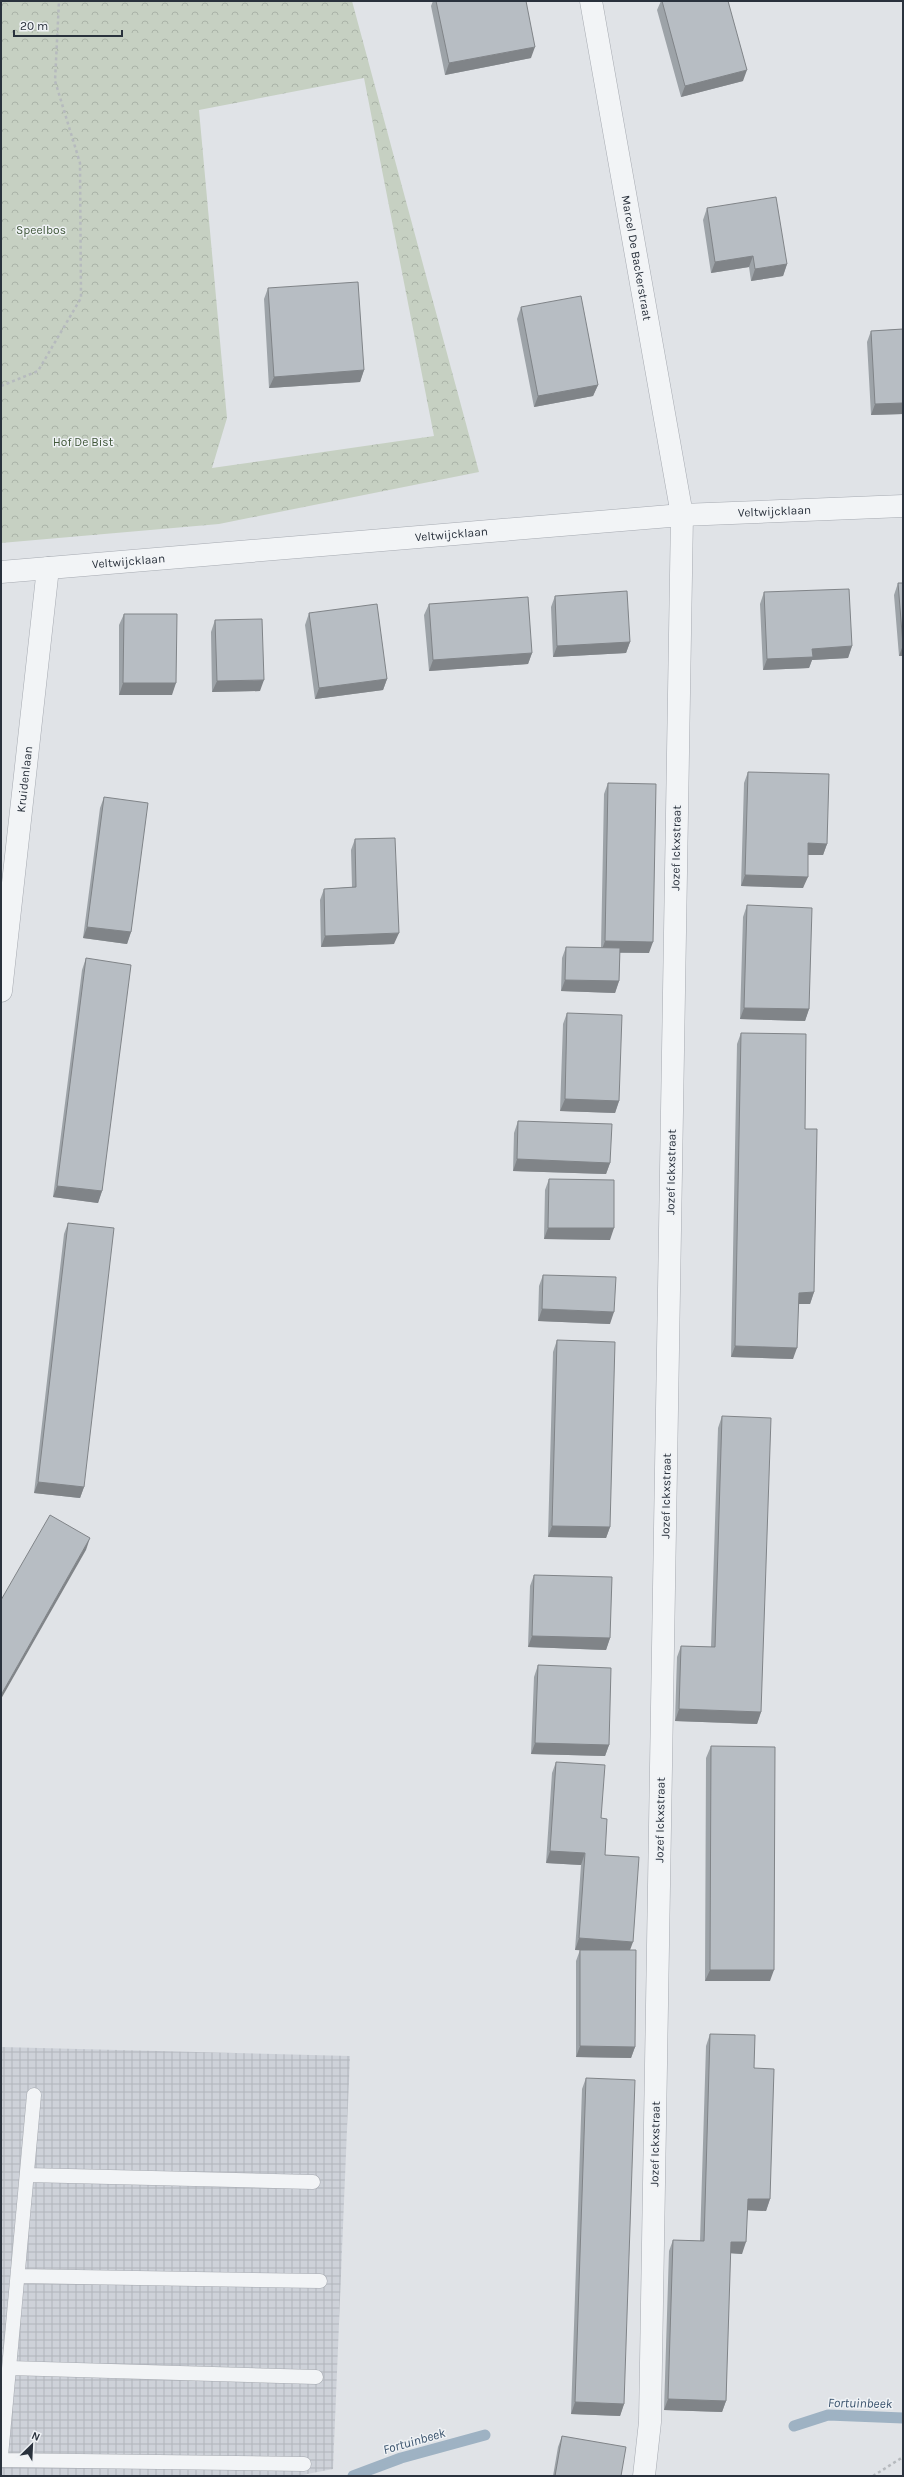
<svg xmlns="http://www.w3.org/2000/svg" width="904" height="2477" viewBox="0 0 904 2477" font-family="Karla,sans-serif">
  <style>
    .industrial { fill: url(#industrial-grid) }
    .forest { fill: url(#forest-crowns); fill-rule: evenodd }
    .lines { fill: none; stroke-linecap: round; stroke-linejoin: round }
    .stream { stroke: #9eb2c3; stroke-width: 11 }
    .service-casing { stroke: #a6aab1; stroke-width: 15 }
    .minor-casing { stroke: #a6aab1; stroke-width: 23 }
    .tertiary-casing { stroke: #a6aab1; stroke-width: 23 }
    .path { stroke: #b6babe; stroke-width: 2.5; stroke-dasharray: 3 3; stroke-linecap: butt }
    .service { stroke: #f2f4f6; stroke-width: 14 }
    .minor { stroke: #f2f4f6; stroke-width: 22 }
    .tertiary { stroke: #f2f4f6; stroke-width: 22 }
    .wall { fill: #9da3a8 }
    .shaded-wall { fill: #808488 }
    .building { fill: #b7bdc3; stroke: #808488 }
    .labels { text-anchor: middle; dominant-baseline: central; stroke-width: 3; stroke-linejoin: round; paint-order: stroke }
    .park-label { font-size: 12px; fill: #405739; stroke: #eff2f5 }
    .street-label { font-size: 12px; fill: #2a323d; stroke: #eff2f5 }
    .water-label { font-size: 13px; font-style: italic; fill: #39526c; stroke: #eff2f5 }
  </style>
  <defs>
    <pattern id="industrial-grid" width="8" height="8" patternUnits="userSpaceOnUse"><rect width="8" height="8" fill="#ced2d9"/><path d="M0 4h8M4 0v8" fill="none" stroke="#b1b5bb"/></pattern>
    <pattern id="forest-crowns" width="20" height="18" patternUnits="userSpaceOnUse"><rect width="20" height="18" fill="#c6d0c2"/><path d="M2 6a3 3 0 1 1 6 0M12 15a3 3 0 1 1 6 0" fill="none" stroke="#aab3a8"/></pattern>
  </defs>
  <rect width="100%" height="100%" fill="#e0e3e7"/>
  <!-- industrial -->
  <path class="industrial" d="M 1,2047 L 350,2056 L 333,2469 L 297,2476 L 1,2476 Z"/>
  <!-- forest -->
  <path class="forest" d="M 1,1 L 352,1 L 479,472 L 219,524 L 1,543 ZM 364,78 L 434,436 L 212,468 L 227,418 L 199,110 Z"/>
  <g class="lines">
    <!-- stream -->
    <path class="stream" d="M 794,2426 L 828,2415 L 903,2418
      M 353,2476 L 401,2458 L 485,2435"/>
    <!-- service casing -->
    <g class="service-casing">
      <path id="service" d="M 27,2175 L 313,2182
        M 18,2276 L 320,2281
        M 9,2368 L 316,2377
        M 1,2456 L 34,2095
        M 1,2460 L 304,2464"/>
    </g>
    <!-- minor casing -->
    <g class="minor-casing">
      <g id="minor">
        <path id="s1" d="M 591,1 L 682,515 L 650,2422 L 644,2476"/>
        <path id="s2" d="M 1,991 L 48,568"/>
      </g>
    </g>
    <!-- tertiary casing -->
    <g class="tertiary-casing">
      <g id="tertiary">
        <path id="s3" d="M 1,572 L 682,515 L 903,506"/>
      </g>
    </g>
    <!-- path -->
    <path class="path" d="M 1,386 L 38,371 L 81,298 L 80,163 L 55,81 L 59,1
      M 873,2476 L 903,2457"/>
    <!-- service -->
    <use href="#service" class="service"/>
    <!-- minor -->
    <use href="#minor" class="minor"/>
    <!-- tertiary -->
    <use href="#tertiary" class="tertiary"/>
  </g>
  <!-- wall -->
  <path class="wall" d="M 433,1 L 526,1 L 531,58 L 445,75 L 431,6 Z
    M 661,1 L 728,1 L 743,81 L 681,97 L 657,10 Z
    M 707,208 L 787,264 L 783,276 L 751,281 L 749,267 L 711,273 L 703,220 Z
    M 268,288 L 364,370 L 360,382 L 269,388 L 264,299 Z
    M 521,307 L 598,385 L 593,396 L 534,407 L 517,319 Z
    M 903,329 L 903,414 L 871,415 L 867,342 L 871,331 Z
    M 898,583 L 903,583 L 903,656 L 899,656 L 894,595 Z
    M 764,592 L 852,646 L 848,658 L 812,660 L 809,668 L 763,670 L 760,604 Z
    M 555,596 L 630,642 L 626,653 L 553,657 L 551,607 Z
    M 429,604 L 532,653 L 528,664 L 429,671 L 424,615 Z
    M 309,613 L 387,679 L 383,690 L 315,699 L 305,625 Z
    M 124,614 L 172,695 L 119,695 L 119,625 Z
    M 215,620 L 260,691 L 212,692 L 211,632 Z
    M 748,772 L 827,844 L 823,855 L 808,855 L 803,888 L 741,886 L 744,783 Z
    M 608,783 L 649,953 L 620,953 L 619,981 L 615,993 L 561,991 L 562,958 L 566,947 L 601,948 L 604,794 Z
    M 104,797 L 131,932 L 127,944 L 83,938 L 100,808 Z
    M 355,839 L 394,944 L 321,947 L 320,900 L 324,889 L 352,887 L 351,850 Z
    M 747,905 L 809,1009 L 805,1021 L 740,1019 L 743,917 Z
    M 86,958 L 102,1191 L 98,1203 L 53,1197 L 82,970 Z
    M 567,1013 L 619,1101 L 615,1113 L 560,1111 L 563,1024 Z
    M 741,1033 L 805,1129 L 814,1292 L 810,1304 L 799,1304 L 793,1359 L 731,1357 L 737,1044 Z
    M 518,1121 L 610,1163 L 606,1174 L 513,1171 L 514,1133 Z
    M 549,1179 L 610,1240 L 544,1239 L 545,1190 Z
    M 68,1223 L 84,1487 L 80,1498 L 34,1493 L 64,1234 Z
    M 543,1275 L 610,1324 L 538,1321 L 539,1286 Z
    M 557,1340 L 610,1527 L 606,1538 L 548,1537 L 553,1352 Z
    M 722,1416 L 761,1712 L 757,1724 L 675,1721 L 677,1657 L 681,1646 L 711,1647 L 718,1428 Z
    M 534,1575 L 610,1638 L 606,1650 L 528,1647 L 530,1586 Z
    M 538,1665 L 609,1745 L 605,1756 L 531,1754 L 534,1677 Z
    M 711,1746 L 770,1981 L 705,1981 L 706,1758 Z
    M 556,1762 L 601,1818 L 605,1855 L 630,1950 L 635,2047 L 631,2058 L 576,2057 L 576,1961 L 580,1950 L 575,1950 L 581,1865 L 546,1863 L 552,1773 Z
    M 710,2034 L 754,2068 L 770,2199 L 766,2211 L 747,2210 L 742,2254 L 730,2253 L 726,2401 L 722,2412 L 664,2410 L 669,2251 L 673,2240 L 700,2241 L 706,2046 Z
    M 586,2078 L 624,2404 L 620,2416 L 571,2414 L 582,2089 Z
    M 562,2436 L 621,2476 L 553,2476 L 558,2447 Z"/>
  <!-- shaded-wall -->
  <path class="shaded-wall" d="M 535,47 L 531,58 L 445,75 L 449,63 Z
    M 747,70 L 743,81 L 681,97 L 685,86 Z
    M 753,256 L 749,267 L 711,273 L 715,262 Z
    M 787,264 L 783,276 L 751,281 L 755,269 Z
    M 364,370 L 360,382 L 269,388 L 274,377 Z
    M 598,385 L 593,396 L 534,407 L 538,396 Z
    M 903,403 L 903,414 L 871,415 L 875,404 Z
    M 630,642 L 626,653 L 553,657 L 557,646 Z
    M 903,645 L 903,656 L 899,656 Z
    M 852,646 L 848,658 L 812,660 L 809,668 L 763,670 L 767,659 L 812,649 Z
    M 532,653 L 528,664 L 429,671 L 433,660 Z
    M 387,679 L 383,690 L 315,699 L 319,688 Z
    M 264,680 L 260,691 L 212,692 L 217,681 Z
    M 123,683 L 176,683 L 172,695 L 119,695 Z
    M 808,843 L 827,844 L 823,855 L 804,855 Z
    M 745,875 L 808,877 L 803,888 L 741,886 Z
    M 87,927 L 131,932 L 127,944 L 83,938 Z
    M 399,933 L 394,944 L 321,947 L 325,936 Z
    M 605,941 L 653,942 L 649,953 L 601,952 Z
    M 565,980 L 619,981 L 615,993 L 561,991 Z
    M 744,1008 L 809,1009 L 805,1021 L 740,1019 Z
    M 565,1099 L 619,1101 L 615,1113 L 560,1111 Z
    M 517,1159 L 610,1163 L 606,1174 L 513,1171 Z
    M 57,1186 L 102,1191 L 98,1203 L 53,1197 Z
    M 548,1228 L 614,1228 L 610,1240 L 544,1239 Z
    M 814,1292 L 810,1304 L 795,1304 L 799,1293 Z
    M 542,1309 L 614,1312 L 610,1324 L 538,1321 Z
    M 735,1346 L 797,1348 L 793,1359 L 731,1357 Z
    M 38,1482 L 84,1487 L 80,1498 L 34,1493 Z
    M 552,1526 L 610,1527 L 606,1538 L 548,1537 Z
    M 90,1538 L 86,1550 L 1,1699 L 1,1695 Z
    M 532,1636 L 610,1638 L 606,1650 L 528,1647 Z
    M 679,1709 L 761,1712 L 757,1724 L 675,1721 Z
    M 535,1743 L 609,1745 L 605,1756 L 531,1754 Z
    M 550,1851 L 585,1853 L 581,1865 L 546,1863 Z
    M 579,1938 L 633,1942 L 629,1953 L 575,1950 Z
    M 710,1970 L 774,1970 L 770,1981 L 705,1981 Z
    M 580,2046 L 635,2047 L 631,2058 L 576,2057 Z
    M 748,2199 L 770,2199 L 766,2211 L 743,2210 Z
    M 731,2242 L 746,2242 L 742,2254 L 727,2253 Z
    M 668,2399 L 726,2401 L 722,2412 L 664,2410 Z
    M 575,2402 L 624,2404 L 620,2416 L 571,2414 Z"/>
  <!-- building -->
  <path class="building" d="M 436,1 L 526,1 L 535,47 L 449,63 Z
    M 662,1 L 728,1 L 747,70 L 685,86 Z
    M 776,197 L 787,264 L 755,269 L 753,256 L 715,262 L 707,208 Z
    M 358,282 L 364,370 L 274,377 L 268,288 Z
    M 581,296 L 598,385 L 538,396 L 521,307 Z
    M 903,329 L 903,403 L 875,404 L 871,331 Z
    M 898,583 L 903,583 L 903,645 Z
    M 849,589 L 852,646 L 812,649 L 813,657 L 767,659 L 764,592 Z
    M 627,591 L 630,642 L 557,646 L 555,596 Z
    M 528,597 L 532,653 L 433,660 L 429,604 Z
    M 377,604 L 387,679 L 319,688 L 309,613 Z
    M 124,614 L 177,614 L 176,683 L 123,683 Z
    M 262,619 L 264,680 L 217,681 L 215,620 Z
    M 748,772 L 829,774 L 827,844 L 808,843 L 808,877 L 745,875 Z
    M 608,783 L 656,784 L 653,942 L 605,941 Z
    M 104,797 L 148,803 L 131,932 L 87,927 Z
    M 395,838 L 399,933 L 325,936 L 324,889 L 356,887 L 355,839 Z
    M 747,905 L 812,908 L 809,1009 L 744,1008 Z
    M 566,947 L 620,948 L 619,981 L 565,980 Z
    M 86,958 L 131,965 L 102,1191 L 57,1186 Z
    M 567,1013 L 622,1015 L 619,1101 L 565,1099 Z
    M 741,1033 L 806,1034 L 805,1129 L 817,1129 L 814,1292 L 799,1293 L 797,1348 L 735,1346 Z
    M 518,1121 L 612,1124 L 610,1163 L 517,1159 Z
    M 549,1179 L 614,1180 L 614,1228 L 548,1228 Z
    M 68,1223 L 114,1228 L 84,1487 L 38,1482 Z
    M 543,1275 L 616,1277 L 614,1312 L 542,1309 Z
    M 557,1340 L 615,1342 L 610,1527 L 552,1526 Z
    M 722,1416 L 771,1418 L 761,1712 L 679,1709 L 681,1646 L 715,1647 Z
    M 50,1515 L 90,1538 L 1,1695 L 1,1600 Z
    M 534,1575 L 612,1577 L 610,1638 L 532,1636 Z
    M 538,1665 L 611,1668 L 609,1745 L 535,1743 Z
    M 711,1746 L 775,1747 L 774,1970 L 710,1970 Z
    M 556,1762 L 605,1765 L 601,1818 L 607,1819 L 605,1855 L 639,1857 L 633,1942 L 579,1938 L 585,1853 L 550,1851 Z
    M 580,1950 L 636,1950 L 635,2047 L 580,2046 Z
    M 710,2034 L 755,2035 L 754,2068 L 774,2069 L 770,2199 L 748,2199 L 746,2242 L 731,2242 L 726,2401 L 668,2399 L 673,2240 L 704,2241 Z
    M 586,2078 L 635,2080 L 624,2404 L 575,2402 Z
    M 562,2436 L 626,2447 L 621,2476 L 555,2476 Z"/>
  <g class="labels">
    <!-- park labels -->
    <g class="park-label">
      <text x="41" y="230">Speelbos</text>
      <text x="83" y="442">Hof De Bist</text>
    </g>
    <!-- street labels -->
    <g class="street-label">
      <text stroke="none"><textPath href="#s1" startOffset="261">Marcel De Backerstraat</textPath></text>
      <text stroke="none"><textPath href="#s3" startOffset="776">Veltwijcklaan</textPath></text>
      <text stroke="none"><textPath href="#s3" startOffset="452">Veltwijcklaan</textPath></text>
      <text stroke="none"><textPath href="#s3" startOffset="128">Veltwijcklaan</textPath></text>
      <text stroke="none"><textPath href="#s2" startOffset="213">Kruidenlaan</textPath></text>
      <text transform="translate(676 848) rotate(-89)">Jozef Ickxstraat</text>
      <text transform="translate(671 1172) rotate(-89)">Jozef Ickxstraat</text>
      <text transform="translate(666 1496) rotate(-89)">Jozef Ickxstraat</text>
      <text transform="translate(660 1820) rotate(-89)">Jozef Ickxstraat</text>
      <text transform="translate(655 2144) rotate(-89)">Jozef Ickxstraat</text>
    </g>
    <!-- water labels -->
    <g class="water-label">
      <text transform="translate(860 2403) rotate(1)">Fortuinbeek</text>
      <text transform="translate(414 2441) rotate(-16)">Fortuinbeek</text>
    </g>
  </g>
  <!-- border -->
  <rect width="904" height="2477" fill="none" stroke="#2a323d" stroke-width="4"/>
  <!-- north arrow -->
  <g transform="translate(32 2445) rotate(24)" stroke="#eff2f5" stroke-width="3" paint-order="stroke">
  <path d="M0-3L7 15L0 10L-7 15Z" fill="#2a323d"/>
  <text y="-6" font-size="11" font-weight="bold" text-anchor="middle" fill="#2a323d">N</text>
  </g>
  <!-- scale -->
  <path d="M14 30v6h108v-6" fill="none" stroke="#2a323d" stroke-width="2"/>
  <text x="20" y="30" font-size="12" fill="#2a323d" stroke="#eff2f5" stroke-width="3" paint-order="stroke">20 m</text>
</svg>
